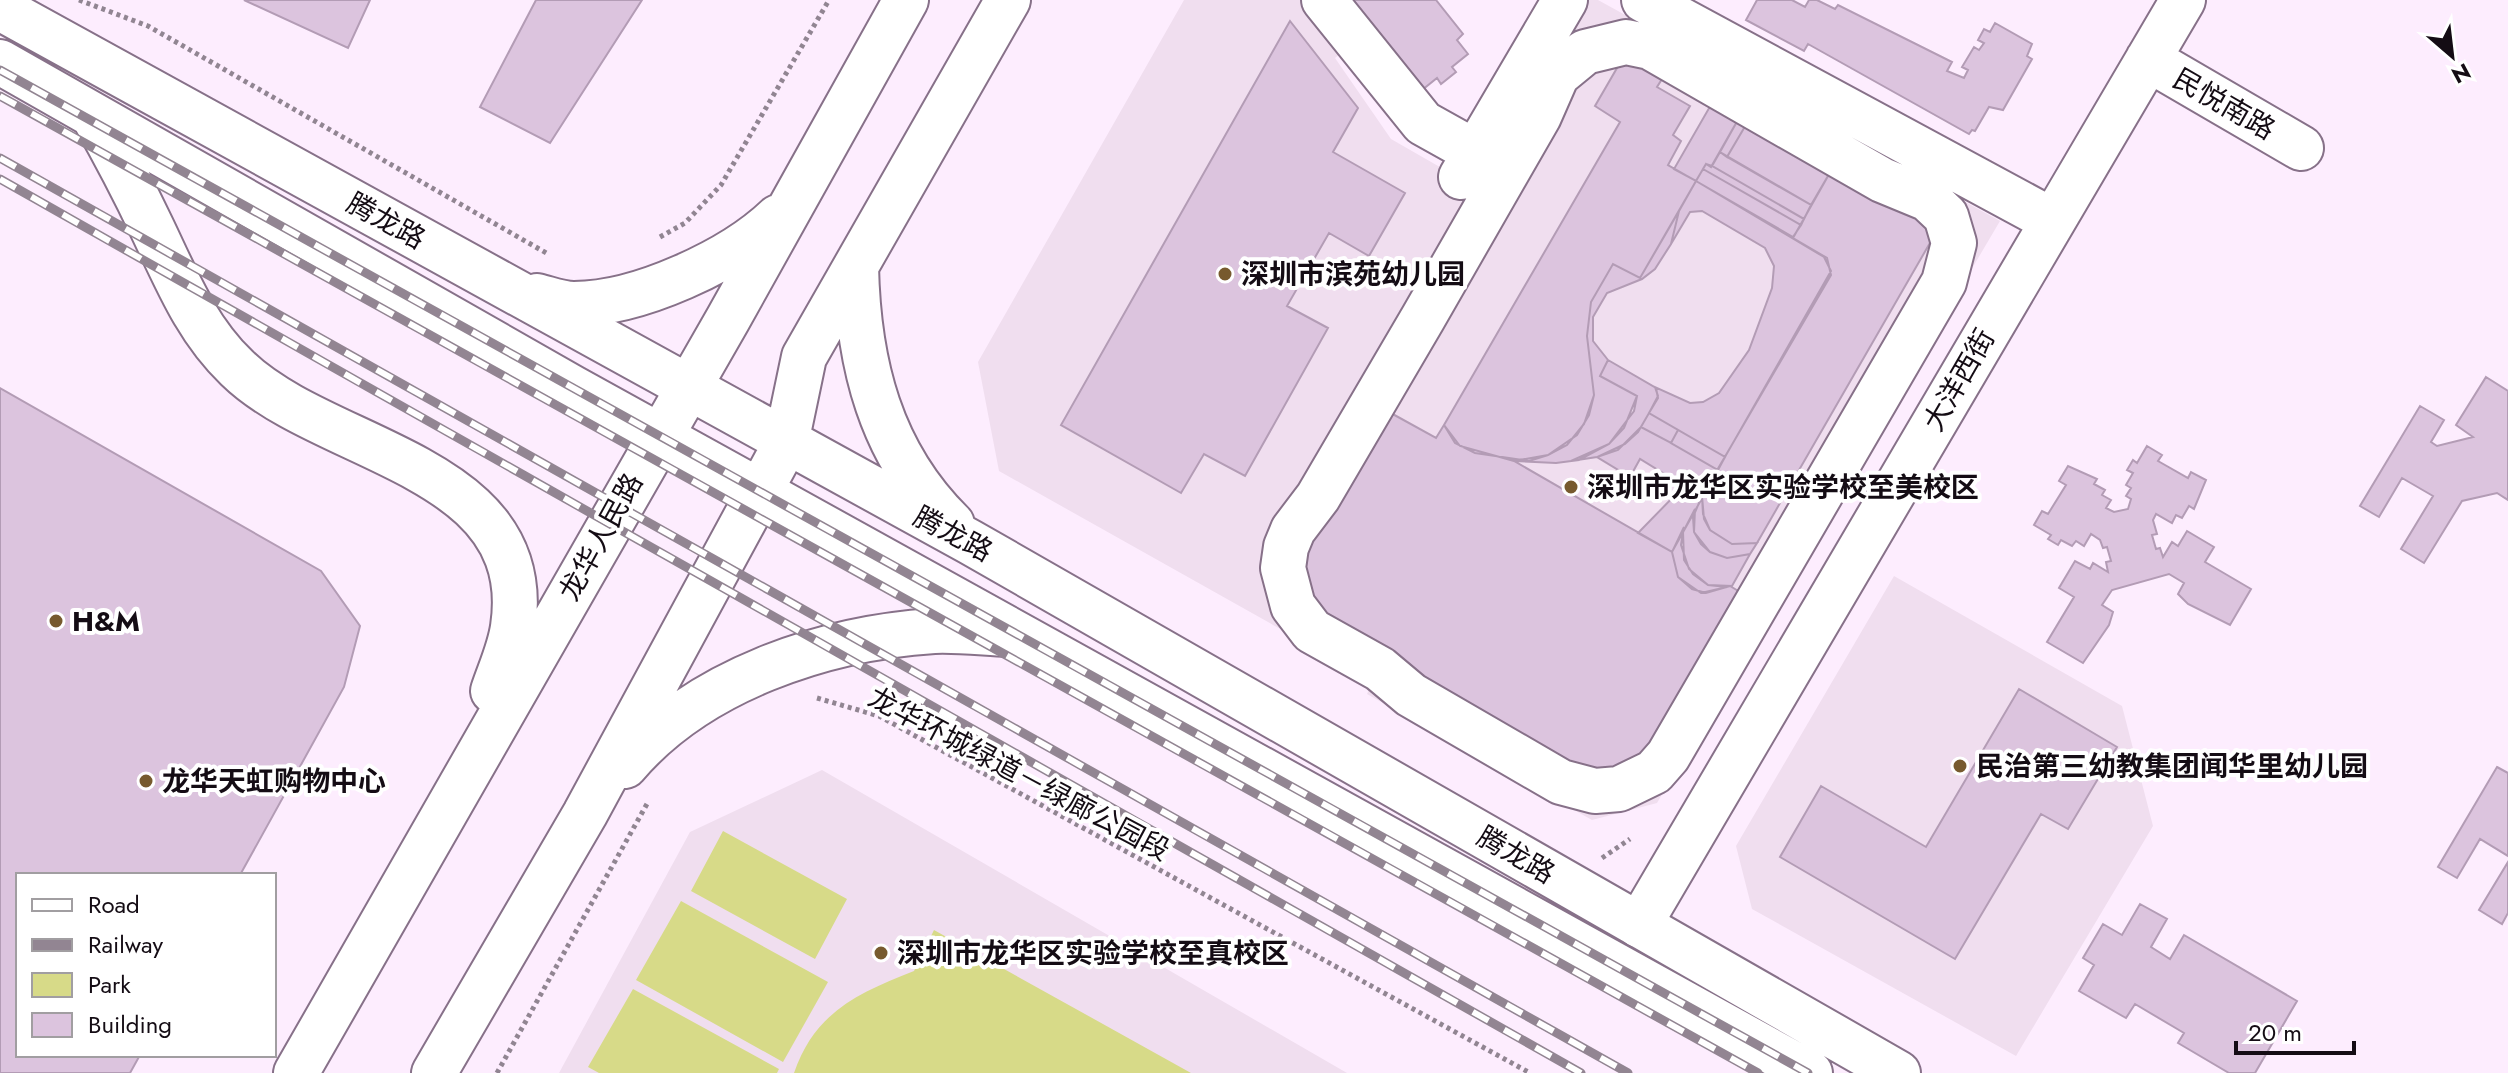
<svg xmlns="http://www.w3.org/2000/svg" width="2508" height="1073" viewBox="0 0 2508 1073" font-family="Jost,'Noto Sans SC',sans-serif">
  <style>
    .education { fill: #f0deef }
    .green { fill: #d7da88 }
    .building { fill: #dcc4de; stroke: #b39cb5; stroke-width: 2 }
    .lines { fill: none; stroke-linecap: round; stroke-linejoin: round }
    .minor-casing { stroke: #877189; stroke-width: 48 }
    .major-casing { stroke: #877189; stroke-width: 48 }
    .path { stroke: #918592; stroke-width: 5; stroke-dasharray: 4 4; stroke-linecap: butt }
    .minor { stroke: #fff; stroke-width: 44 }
    .major { stroke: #fff; stroke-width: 44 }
    .rail-casing { stroke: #928592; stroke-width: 9 }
    .rail { stroke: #fff; stroke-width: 6; stroke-dasharray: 18; stroke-linecap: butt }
    .poi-dot { fill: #775a2e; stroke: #fff; stroke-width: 3 }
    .labels { text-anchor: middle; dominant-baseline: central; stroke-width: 8; stroke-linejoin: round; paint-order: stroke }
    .street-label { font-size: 28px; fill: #140c14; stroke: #fff }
    .poi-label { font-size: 28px; font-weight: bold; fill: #140c14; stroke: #fff; text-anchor: start }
  </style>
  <rect width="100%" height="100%" fill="#fdedfe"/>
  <!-- education -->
  <path class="education" d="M 1184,0 L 1306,0 L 1345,50 L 1335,58 L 1391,139 L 1473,186 L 1582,0 L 1598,0 L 2000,221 L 1657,803 L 1592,820 L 1367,694 L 1373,681 L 999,471 L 978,362 Z
    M 1894,576 L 2122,706 L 2153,826 L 2016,1056 L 1752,909 L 1736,846 Z
    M 822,770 L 1347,1073 L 559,1073 L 690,832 Z"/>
  <!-- green -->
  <path class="green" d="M 723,831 L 847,899 L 815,959 L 691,891 Z
    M 681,901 L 828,982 L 783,1062 L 636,980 Z
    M 934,930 L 1191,1073 L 794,1073 C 815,1012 858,993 914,971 Z
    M 633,989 L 779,1069 L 777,1073 L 599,1073 L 588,1067 Z"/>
  <!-- building -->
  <path class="building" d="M 244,0 L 370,0 L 348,48 Z
    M 536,0 L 642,0 L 550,143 L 480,107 Z
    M 1349,0 L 1436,0 L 1463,34 L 1457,40 L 1468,54 L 1452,67 L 1456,72 L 1441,84 L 1437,78 L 1422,90 Z
    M 1757,0 L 1792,0 L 1805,7 L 1809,0 L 1817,0 L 1835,9 L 1838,5 L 1952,62 L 1947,71 L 1964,78 L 1968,70 L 1962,67 L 1974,47 L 1979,50 L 1984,43 L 1978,40 L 1984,29 L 1990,32 L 1995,23 L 2032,44 L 2027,56 L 2032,59 L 2003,110 L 1989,107 L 1975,131 L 1972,130 L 1969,134 L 1808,44 L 1804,51 L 1746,20 Z
    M 1290,21 L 1358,108 L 1333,152 L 1405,193 L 1369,256 L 1329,233 L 1287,306 L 1328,328 L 1245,476 L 1204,454 L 1181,493 L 1061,425 Z
    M 1624,56 L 1662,79 L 1657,87 L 1690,106 L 1673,135 L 1681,141 L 1668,165 L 1696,181 L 1640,278 L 1613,264 L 1591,302 L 1587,336 L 1594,395 L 1589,415 L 1577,435 L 1548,455 L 1529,461 L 1475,453 L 1455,443 L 1444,425 L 1620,122 L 1595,106 Z
    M 1712,103 L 1739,118 L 1711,167 L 1706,164 L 1696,181 L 1674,169 Z
    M 1739,118 L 1747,123 L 1727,157 L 1720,152 Z
    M 1747,123 L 1832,169 L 1811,205 L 1727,157 Z
    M 1720,152 L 1811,205 L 1804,219 L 1712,166 Z
    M 1706,164 L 1712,166 L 1804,219 L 1801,225 L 1703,169 Z
    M 1703,169 L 1801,225 L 1793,237 L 1696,181 Z
    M 1832,169 L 1938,229 L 1757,543 L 1732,544 L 1710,530 L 1704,519 L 1702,496 L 1831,275 L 1827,258 L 1793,238 Z
    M 1696,181 L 1824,257 L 1831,271 L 1725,457 L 1649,413 L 1658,396 L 1655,387 L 1690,403 L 1703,402 L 1719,393 L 1749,350 L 1772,288 L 1774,266 L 1765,248 L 1702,211 L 1690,212 L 1671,244 L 1679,211 Z
    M 1679,211 L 1671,244 L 1655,269 L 1642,279 L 1607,293 L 1593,317 L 1593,341 L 1608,360 L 1600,376 L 1637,396 L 1624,428 L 1609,444 L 1579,460 L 1556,463 L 1514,461 L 1548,455 L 1567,445 L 1584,424 L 1594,395 L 1587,336 L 1591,302 L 1613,264 L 1640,278 Z
    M 1608,360 L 1656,388 L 1658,398 L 1649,413 L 1678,430 L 1671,443 L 1641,427 L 1618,450 L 1597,457 L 1571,461 L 1609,444 L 1634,411 L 1637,396 L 1600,376 Z
    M 2486,377 L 2508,391 L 2508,500 L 2497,493 L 2462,501 L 2424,563 L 2401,549 L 2433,496 L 2402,478 L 2379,517 L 2360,506 L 2420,406 L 2444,420 L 2431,442 L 2437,446 L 2473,437 L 2456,425 Z
    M 0,388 L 321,571 L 360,626 L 344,687 L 240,875 L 18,875 L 18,1055 L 140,1055 L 130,1073 L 0,1073 Z
    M 1389,412 L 1436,438 L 1444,425 L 1460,446 L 1514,461 L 1672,552 L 1678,577 L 1692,589 L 1706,593 L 1730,586 L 1745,595 L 1630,787 L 1597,788 L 1274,583 Z
    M 1649,413 L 1725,457 L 1672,552 L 1638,533 L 1681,489 L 1679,483 L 1640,459 L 1630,477 L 1597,457 L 1625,444 L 1638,432 Z
    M 1678,430 L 1725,457 L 1718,470 L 1671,443 Z
    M 2147,446 L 2162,455 L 2158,461 L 2188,478 L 2191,472 L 2206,480 L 2194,509 L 2189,506 L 2182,518 L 2176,515 L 2172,523 L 2156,514 L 2153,520 L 2157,534 L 2152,535 L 2156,549 L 2160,548 L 2163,557 L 2172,542 L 2178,546 L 2187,531 L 2214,547 L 2205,562 L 2251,589 L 2230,625 L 2188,604 L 2178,594 L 2184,583 L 2169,574 L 2112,590 L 2102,605 L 2113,612 L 2109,625 L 2083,663 L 2047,642 L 2074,597 L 2059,588 L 2075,561 L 2090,569 L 2093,563 L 2108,572 L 2106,562 L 2111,561 L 2107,547 L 2103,548 L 2100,540 L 2091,534 L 2084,546 L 2076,541 L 2072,546 L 2061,540 L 2058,545 L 2048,539 L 2051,535 L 2034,525 L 2042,511 L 2048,514 L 2066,485 L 2059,481 L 2068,466 L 2097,479 L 2094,484 L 2105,490 L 2102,495 L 2111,500 L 2106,508 L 2114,512 L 2128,509 L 2131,499 L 2126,496 L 2131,488 L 2126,485 L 2133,473 L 2127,470 L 2133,460 L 2137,463 Z
    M 1702,496 L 1703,514 L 1710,530 L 1732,544 L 1757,543 L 1750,554 L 1727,558 L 1710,552 L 1701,544 L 1694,532 L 1693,517 Z
    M 1695,509 L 1694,532 L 1710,552 L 1727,558 L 1750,554 L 1732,586 L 1708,585 L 1693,574 L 1684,560 L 1683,532 Z
    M 1684,527 L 1681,545 L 1689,569 L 1708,585 L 1727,587 L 1701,593 L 1678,577 L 1672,552 Z
    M 2019,689 L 2117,747 L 2068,829 L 2041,814 L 1955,959 L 1780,857 L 1821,786 L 1926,847 Z
    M 2497,767 L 2508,773 L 2508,856 L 2480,839 L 2457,878 L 2438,867 Z
    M 2508,862 L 2508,913 L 2502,924 L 2479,910 Z
    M 2140,904 L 2167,919 L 2151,947 L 2170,959 L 2184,935 L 2297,1001 L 2255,1073 L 2229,1073 L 2178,1043 L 2184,1033 L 2135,1004 L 2126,1018 L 2079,991 L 2094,965 L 2083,958 L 2103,924 L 2122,935 Z"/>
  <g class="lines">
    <!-- minor casing -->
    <g class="minor-casing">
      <path id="minor" d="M 1324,0 L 1423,123 L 1475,152
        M 1644,0 L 2053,221
        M 1626,42 L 1650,47 L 1882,180 L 1928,199 L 1946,216 L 1954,243 L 1944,282 L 1668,756 L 1654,772 L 1619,789 L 1595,791 L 1561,782 L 1411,695 L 1380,669 L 1312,631 L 1293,606 L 1283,568 L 1286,547 L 1293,530 L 1318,497 L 1423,318 L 1539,116 L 1557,75 L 1585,52 Z
        M 2148,59 L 2301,148
        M 1461,177 L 1565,0
        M 1639,925 L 2183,0"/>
    </g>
    <!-- major casing -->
    <g class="major-casing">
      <path id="major" d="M 0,8 L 970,542 L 1898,1073
        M 0,62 L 573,388 L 1810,1073
        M 93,115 C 114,152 134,190 152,228 C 176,278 196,329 237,368 C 325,454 537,464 513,627 C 510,649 500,670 493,691
        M 856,266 C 858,363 880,453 952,524
        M 537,296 C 549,299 562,304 574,304 C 638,304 732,261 778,217
        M 625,766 C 698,680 824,638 934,631 C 958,630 984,633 1008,634
        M 296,1073 L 728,319 L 906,0
        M 434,1073 L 585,814 L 786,443 L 804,357 L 1008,0"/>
    </g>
    <!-- path -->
    <path class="path" d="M 79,0 L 148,26 L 548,254
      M 660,237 L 685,223 L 721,185 L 829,0
      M 817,698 L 879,716 L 1530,1073
      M 1602,858 L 1630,839
      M 497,1073 L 648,802"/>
    <!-- minor -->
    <use href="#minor" class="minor"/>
    <!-- major -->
    <use href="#major" class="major"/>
    <!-- rail casing -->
    <g class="rail-casing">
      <path id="rail" d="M 0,70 L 1808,1073
        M 0,96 L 1758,1073
        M 0,158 L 1628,1073
        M 0,179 L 1581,1073"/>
    </g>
    <!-- rail -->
    <use href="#rail" class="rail"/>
  </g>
  <!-- markers -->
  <g class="poi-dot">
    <circle cx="1225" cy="274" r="8"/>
    <circle cx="1571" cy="487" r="8"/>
    <circle cx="56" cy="621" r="8"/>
    <circle cx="1960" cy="766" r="8"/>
    <circle cx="146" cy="781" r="8"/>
    <circle cx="881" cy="953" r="8"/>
  </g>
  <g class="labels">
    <!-- street labels -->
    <g class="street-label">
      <text transform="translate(2224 104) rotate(30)">民悦南路</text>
      <text transform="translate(386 221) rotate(29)">腾龙路</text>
      <text transform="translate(1959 380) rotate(-60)">大洋西街</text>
      <text transform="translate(953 534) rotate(28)">腾龙路</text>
      <text transform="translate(601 537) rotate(-61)">龙华人民路</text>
      <text transform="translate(1019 774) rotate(28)">龙华环城绿道－绿廊公园段</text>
      <text transform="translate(1516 855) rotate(30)">腾龙路</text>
    </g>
    <!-- poi labels -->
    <g class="poi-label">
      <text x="1241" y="274">深圳市滨苑幼儿园</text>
      <text x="1587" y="487">深圳市龙华区实验学校至美校区</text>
      <text x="72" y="621">H&amp;M</text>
      <text x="1976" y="766">民治第三幼教集团闻华里幼儿园</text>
      <text x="162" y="781">龙华天虹购物中心</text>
      <text x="897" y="953">深圳市龙华区实验学校至真校区</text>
    </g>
  </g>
  <!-- legend -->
  <rect x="16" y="873" width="260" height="184" fill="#ffffff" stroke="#a19ea1" stroke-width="2"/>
  <rect x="32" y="899" width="40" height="12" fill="#ffffff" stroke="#a19ea1" stroke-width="2"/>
  <text x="88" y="913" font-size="24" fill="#140c14">Road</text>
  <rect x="32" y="939" width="40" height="12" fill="#928592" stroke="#a19ea1" stroke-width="2"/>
  <text x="88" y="953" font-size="24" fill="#140c14">Railway</text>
  <rect x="32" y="973" width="40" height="24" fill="#d7da88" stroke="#a19ea1" stroke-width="2"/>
  <text x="88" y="993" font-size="24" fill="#140c14">Park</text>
  <rect x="32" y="1013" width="40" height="24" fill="#dcc4de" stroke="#a19ea1" stroke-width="2"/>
  <text x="88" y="1033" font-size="24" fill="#140c14">Building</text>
  <!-- north arrow -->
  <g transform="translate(2452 56) rotate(152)" stroke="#ffffff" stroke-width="6" paint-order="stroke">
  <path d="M0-6L14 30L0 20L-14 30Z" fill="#140c14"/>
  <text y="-12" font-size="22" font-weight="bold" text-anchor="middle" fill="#140c14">N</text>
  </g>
  <!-- scale -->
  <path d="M2236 1041v12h118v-12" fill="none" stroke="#140c14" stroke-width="4"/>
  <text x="2248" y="1041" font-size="24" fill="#140c14" stroke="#ffffff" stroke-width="6" paint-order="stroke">20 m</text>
</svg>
